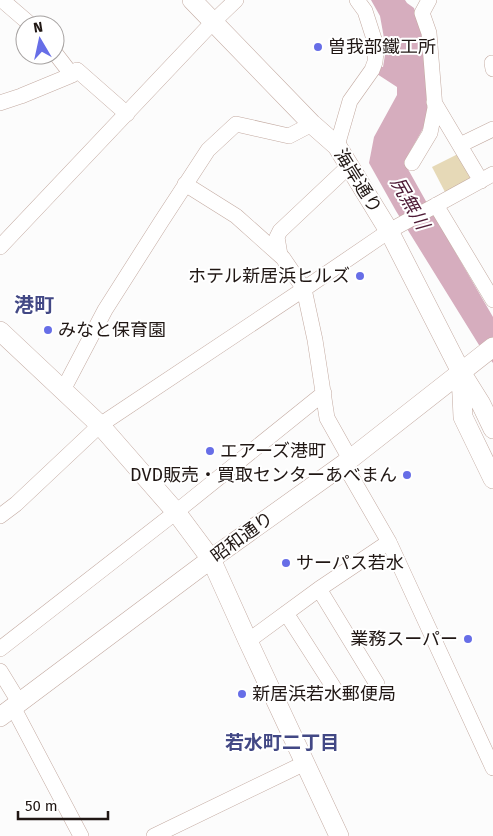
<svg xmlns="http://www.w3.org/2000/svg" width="493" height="836" viewBox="0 0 493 836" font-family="'Fira Sans','Noto Sans JP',sans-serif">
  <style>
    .green { fill: #e6d9b7 }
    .water { fill: #d6adbe }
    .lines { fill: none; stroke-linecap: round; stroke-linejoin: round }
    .minor-casing { stroke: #c3aaa1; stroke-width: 16 }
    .tertiary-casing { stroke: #c3aaa1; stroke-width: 20 }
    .minor { stroke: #fff; stroke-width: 15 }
    .tertiary { stroke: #fff; stroke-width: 19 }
    .poi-dot { fill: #676ee7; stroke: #fff; stroke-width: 2 }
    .labels { text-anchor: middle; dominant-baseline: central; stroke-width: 4; stroke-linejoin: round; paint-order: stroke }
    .poi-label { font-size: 18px; fill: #201714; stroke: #fff; text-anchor: start }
    .street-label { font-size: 18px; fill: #201714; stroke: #fff }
    .water-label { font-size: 19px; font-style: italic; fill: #4e1b36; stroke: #fff }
    .neighbourhood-label { font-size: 19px; font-weight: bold; fill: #424885; stroke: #fff }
    .quarter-label { font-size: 20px; font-weight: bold; fill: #424885; stroke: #fff }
  </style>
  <rect width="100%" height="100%" fill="#fcfcfc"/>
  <!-- green -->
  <path class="green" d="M 460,153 L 473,178 L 445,192 L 432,167 Z"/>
  <!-- water -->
  <path class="water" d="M 371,0 L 405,0 L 407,3 L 414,8 L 422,34 L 427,103 L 427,121 L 420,134 L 404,162 L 432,212 L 493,317 L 493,363 L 479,345 L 396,211 L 369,163 L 374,137 L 397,95 L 397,87 L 377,74 L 378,66 L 383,67 L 386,49 L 380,16 Z"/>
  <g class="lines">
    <!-- minor casing -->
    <g class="minor-casing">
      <path id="minor" d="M 2,0 L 31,25
        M 55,53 L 72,75
        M 492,63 L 493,69
        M 434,102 L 481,181
        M 0,103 L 21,96 L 72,75 L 77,70 L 127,114
        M 460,145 L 493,129
        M 337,146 L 350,101 L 372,70 L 375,62 L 376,52 L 375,42 L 365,11 L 357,0
        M 412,163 L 430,133 L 435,108 L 429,33 L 422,13 L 429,0
        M 185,184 L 236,216 L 283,258 L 304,289 L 315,340 L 327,418 L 350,459
        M 436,205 L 493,300
        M 0,247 L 213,22 L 236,0
        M 280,255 L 277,237 L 280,231 L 349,166
        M 63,390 L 105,310 L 161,222 L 208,150 L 236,124 L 289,136 L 312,124
        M 344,464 L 389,542 L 493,768
        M 0,516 L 16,504 L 100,425 L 304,289 L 389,231 L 493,174
        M 319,589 L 377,684
        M 286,613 L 336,691
        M 248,641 L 319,589 L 389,542
        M 0,649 L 176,512 L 324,393
        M 0,671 L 19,702
        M 13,707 L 81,836
        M 154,836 L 305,763"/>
    </g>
    <!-- tertiary casing -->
    <g class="tertiary-casing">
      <path id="tertiary" d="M 192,0 L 312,124 L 337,146 L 389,231 L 461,372 L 481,404 L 493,429
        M 0,331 L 100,425 L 176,512 L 211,559 L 248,641 L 339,836
        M 461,374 L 463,417 L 493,479
        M 0,717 L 211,559 L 344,464 L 493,347"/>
    </g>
    <!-- minor -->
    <use href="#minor" class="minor"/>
    <!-- tertiary -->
    <use href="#tertiary" class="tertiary"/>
  </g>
  <!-- markers -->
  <g class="poi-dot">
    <circle cx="318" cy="47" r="5"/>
    <circle cx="360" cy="276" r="5"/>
    <circle cx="48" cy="330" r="5"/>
    <circle cx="210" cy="451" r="5"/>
    <circle cx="407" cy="475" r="5"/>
    <circle cx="286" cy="563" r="5"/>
    <circle cx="468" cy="639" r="5"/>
    <circle cx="242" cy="694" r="5"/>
  </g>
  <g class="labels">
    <!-- poi labels -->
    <g class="poi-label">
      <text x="328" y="47">曽我部鐵工所</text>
      <text x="350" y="276" text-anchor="end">ホテル新居浜ヒルズ</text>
      <text x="58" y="330">みなと保育園</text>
      <text x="220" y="451">エアーズ港町</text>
      <text x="397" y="475" text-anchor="end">DVD販売・買取センターあべまん</text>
      <text x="296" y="563">サーパス若水</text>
      <text x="458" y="639" text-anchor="end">業務スーパー</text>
      <text x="252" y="694">新居浜若水郵便局</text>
    </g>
    <!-- street labels -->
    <g class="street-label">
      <text transform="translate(358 181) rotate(58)">海岸通り</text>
      <text transform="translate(242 537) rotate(-36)">昭和通り</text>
    </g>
    <!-- water labels -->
    <g class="water-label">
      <text transform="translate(410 203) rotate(60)">尻無川</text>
    </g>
    <!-- neighbourhood labels -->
    <g class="neighbourhood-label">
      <text x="282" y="742">若水町二丁目</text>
    </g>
    <!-- quarter labels -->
    <g class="quarter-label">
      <text x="34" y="305">港町</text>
    </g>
  </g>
  <!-- north arrow -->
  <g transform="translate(40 40) rotate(351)"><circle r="24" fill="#ffffff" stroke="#a6a2a1"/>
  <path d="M0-4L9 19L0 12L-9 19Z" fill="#676ee7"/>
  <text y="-8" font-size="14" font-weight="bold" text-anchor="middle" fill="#201714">N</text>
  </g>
  <!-- scale -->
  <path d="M18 811v8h90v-8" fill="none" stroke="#201714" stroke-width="2.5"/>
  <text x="25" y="811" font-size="15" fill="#201714" stroke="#ffffff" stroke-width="4" paint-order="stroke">50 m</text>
</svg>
